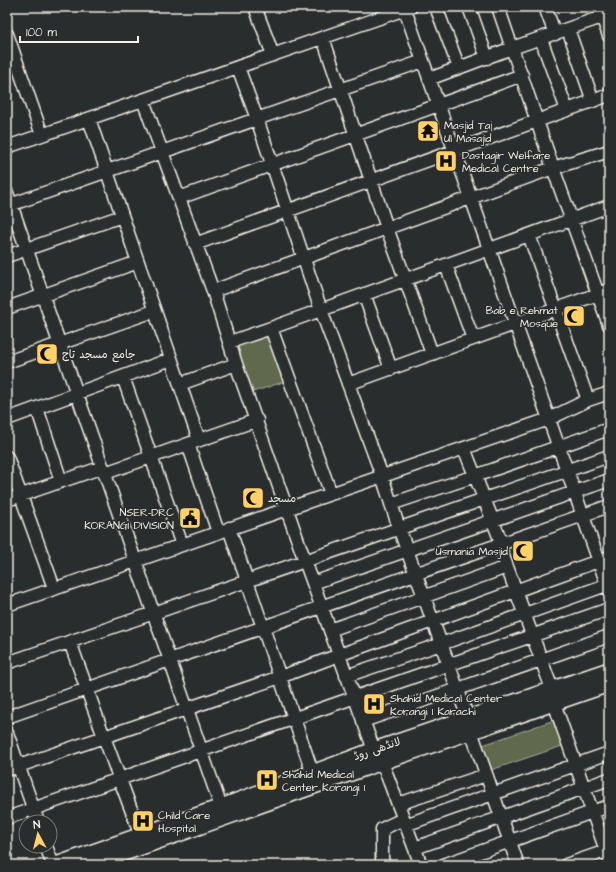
<svg xmlns="http://www.w3.org/2000/svg" width="616" height="872" viewBox="0 0 616 872" font-family="'Architects Daughter','Playpen Sans Arabic',sans-serif">
  <style>
    .green { fill: #60684e; stroke: #aaac9b }
    .lines { fill: none; stroke-linecap: round; stroke-linejoin: round }
    .minor-casing { stroke: #f4f1e8; stroke-width: 15 }
    .major-casing { stroke: #f4f1e8; stroke-width: 18 }
    .minor { stroke: #2a2d2e; stroke-width: 12 }
    .major { stroke: #2a2d2e; stroke-width: 15 }
    .labels { text-anchor: middle; dominant-baseline: central; stroke-width: 3.5; stroke-linejoin: round; paint-order: stroke }
    .poi-label { font-size: 11px; fill: #f4f1e8; stroke: #2a2d2e; text-anchor: start }
    .street-label { font-size: 11px; fill: #f4f1e8; stroke: #2a2d2e }
  </style>
  <rect width="100%" height="100%" fill="#2a2d2e"/>
  <filter id="ink" filterUnits="userSpaceOnUse"><feTurbulence type="fractalNoise" baseFrequency=".025" numOctaves="2"/><feDisplacementMap in="SourceGraphic" scale="8" xChannelSelector="R" yChannelSelector="G"/><feConvolveMatrix kernelMatrix="1 2 1 2 8 2 1 2 1" color-interpolation-filters="sRGB"/></filter>
  <g filter="url(#ink)">
    <!-- green -->
    <path class="green" d="M 271,328 L 289,380 L 247,394 L 230,342 Z
      M 557,719 L 565,745 L 491,770 L 483,745 Z"/>
    <g class="lines">
      <!-- minor casing -->
      <g class="minor-casing">
        <path id="minor" d="M 255,7 L 273,55
          M 404,7 L 609,590
          M 436,7 L 459,68
          M 469,7 L 487,58
          M 498,7 L 553,168 L 609,325
          M 545,7 L 555,34
          M 599,7 L 609,36
          M 568,29 L 593,101
          M 7,34 L 42,135
          M 323,38 L 387,228 L 432,354
          M 541,39 L 567,110
          M 238,67 L 257,119 L 321,310 L 382,476 L 399,528 L 468,718
          M 429,79 L 512,48 L 602,17
          M 143,100 L 213,291 L 236,364 L 305,561 L 339,655 L 374,750
          M 89,119 L 199,440
          M 7,147 L 411,7
          M 7,193 L 221,807
          M 179,198 L 522,75
          M 7,206 L 423,61
          M 529,235 L 588,400
          M 195,244 L 609,95
          M 7,256 L 122,216
          M 446,265 L 473,339
          M 213,291 L 553,168 L 609,151
          M 364,294 L 391,369
          M 7,308 L 138,262
          M 271,328 L 331,494
          M 230,342 L 271,328 L 609,206
          M 7,362 L 154,311
          M 123,377 L 182,545
          M 180,384 L 236,364
          M 348,384 L 609,290
          M 37,408 L 61,481
          M 7,419 L 171,359
          M 188,444 L 218,532
          M 464,448 L 502,544
          M 7,457 L 54,588
          M 105,473 L 257,420
          M 7,500 L 103,467
          M 391,504 L 475,476 L 609,429
          M 229,528 L 315,780
          M 499,545 L 552,689
          M 313,583 L 609,480
          M 7,605 L 549,419 L 588,400 L 609,393
          M 330,630 L 507,567
          M 70,642 L 104,737 L 141,836
          M 7,663 L 154,613 L 609,456
          M 346,676 L 441,644 L 609,584
          M 554,703 L 609,859
          M 7,717 L 609,506
          M 363,721 L 458,689 L 609,636
          M 471,731 L 518,865
          M 7,733 L 38,822
          M 382,762 L 421,865
          M 7,770 L 280,677 L 339,655 L 609,557
          M 398,804 L 486,775
          M 7,818 L 609,609
          M 405,825 L 609,753
          M 46,846 L 53,865
          M 415,848 L 609,779
          M 384,865 L 382,859 L 382,829 L 403,819
          M 443,865 L 609,806
          M 566,865 L 609,850"/>
      </g>
      <!-- major casing -->
      <g class="major-casing">
        <path id="major" d="M 56,865 L 221,807 L 374,750 L 609,670
          M 90,865 L 382,762 L 609,684"/>
      </g>
      <!-- minor -->
      <use href="#minor" class="minor"/>
      <!-- major -->
      <use href="#major" class="major"/>
    </g>
  </g>
  <!-- icons -->
  <defs>
    <g id="temple-square" transform="scale(1.15)"><rect x="-9" y="-9" width="18" height="18" rx="4" fill="#ffd166" stroke="#2a2d2e"/><path d="M0-6L5-2H3V0L6.5 2.5H4V6H1.5V3h-3V6H-4V2.5H-6.5L-3 0V-2H-5Z" fill="#111"/></g>
    <g id="hospital-square" transform="scale(1.15)"><rect x="-9" y="-9" width="18" height="18" rx="4" fill="#ffd166" stroke="#2a2d2e"/><path d="M-5-5h3v3.5h4V-5h3V5h-3V1.5h-4V5h-3Z" fill="#111"/></g>
    <g id="mosque-square" transform="scale(1.15)"><rect x="-9" y="-9" width="18" height="18" rx="4" fill="#ffd166" stroke="#2a2d2e"/><path d="M3.5-4.9A6 6 0 1 0 3.5 4.9A5 5 0 1 1 3.5-4.9Z" fill="#111"/></g>
    <g id="civic-square" transform="scale(1.15)"><rect x="-9" y="-9" width="18" height="18" rx="4" fill="#ffd166" stroke="#2a2d2e"/><path d="M-.6-6.5H3V-4.5H.6V-3L4-1V1h2V6H-6V1h2V-1L-.6-3ZM-1.2 2.5V6h2.4V2.5Z" fill="#111"/></g>
  </defs>
  <g fill-rule="evenodd">
    <use href="#temple-square" x="428" y="131"/>
    <use href="#hospital-square" x="446" y="161"/>
    <use href="#mosque-square" x="574" y="316"/>
    <use href="#mosque-square" x="47" y="354"/>
    <use href="#mosque-square" x="253" y="498"/>
    <use href="#civic-square" x="190" y="518"/>
    <use href="#mosque-square" x="523" y="551"/>
    <use href="#hospital-square" x="374" y="704"/>
    <use href="#hospital-square" x="267" y="780"/>
    <use href="#hospital-square" x="143" y="821"/>
  </g>
  <g class="labels">
    <!-- poi labels -->
    <g class="poi-label">
      <text x="444" y="125">Masjid Taj<tspan x="444" dy="13">Ul Masajid</tspan></text>
      <text x="462" y="155">Dastagir Welfare<tspan x="462" dy="13">Medical Centre</tspan></text>
      <text x="558" y="310" text-anchor="end">Bab e Rehmat<tspan x="558" dy="13">Mosque</tspan></text>
      <text x="62" y="354">جامع مسجد تاج</text>
      <text x="268" y="498">مسجد</text>
      <text x="174" y="512" text-anchor="end">NSER-DRC<tspan x="174" dy="13">KORANGI DIVISION</tspan></text>
      <text x="508" y="551" text-anchor="end">Usmania Masjid</text>
      <text x="390" y="698">Shahid Medical Center<tspan x="390" dy="13">Korangi 1 Karachi</tspan></text>
      <text x="282" y="774">Shahid Medical<tspan x="282" dy="13">Center Korangi 1</tspan></text>
      <text x="158" y="815">Child Care<tspan x="158" dy="13">Hospital</tspan></text>
    </g>
    <!-- street labels -->
    <g class="street-label">
      <text transform="translate(377 749) rotate(-19)">لانڈھی روڈ</text>
    </g>
  </g>
  <!-- margin -->
  <rect width="616" height="872" fill="none" stroke="#2a2d2e" stroke-width="24"/>
  <rect x="12" y="12" width="592" height="848" fill="none" stroke="#f4f1e8" stroke-width="1.5" filter="url(#ink)"/>
  <!-- north arrow -->
  <g transform="translate(38 834) rotate(353)"><circle r="19" fill="#2a2d2e" stroke="#7b7b78"/>
  <path d="M0-3L7 15L0 10L-7 15Z" fill="#ffd166"/>
  <text y="-6" font-size="11" font-weight="bold" text-anchor="middle" fill="#f4f1e8">N</text>
  </g>
  <!-- scale -->
  <path d="M20 36v6h118v-6" fill="none" stroke="#f4f1e8" stroke-width="2"/>
  <text x="26" y="36" font-size="12" fill="#f4f1e8" stroke="#2a2d2e" stroke-width="3" paint-order="stroke">100 m</text>
</svg>
